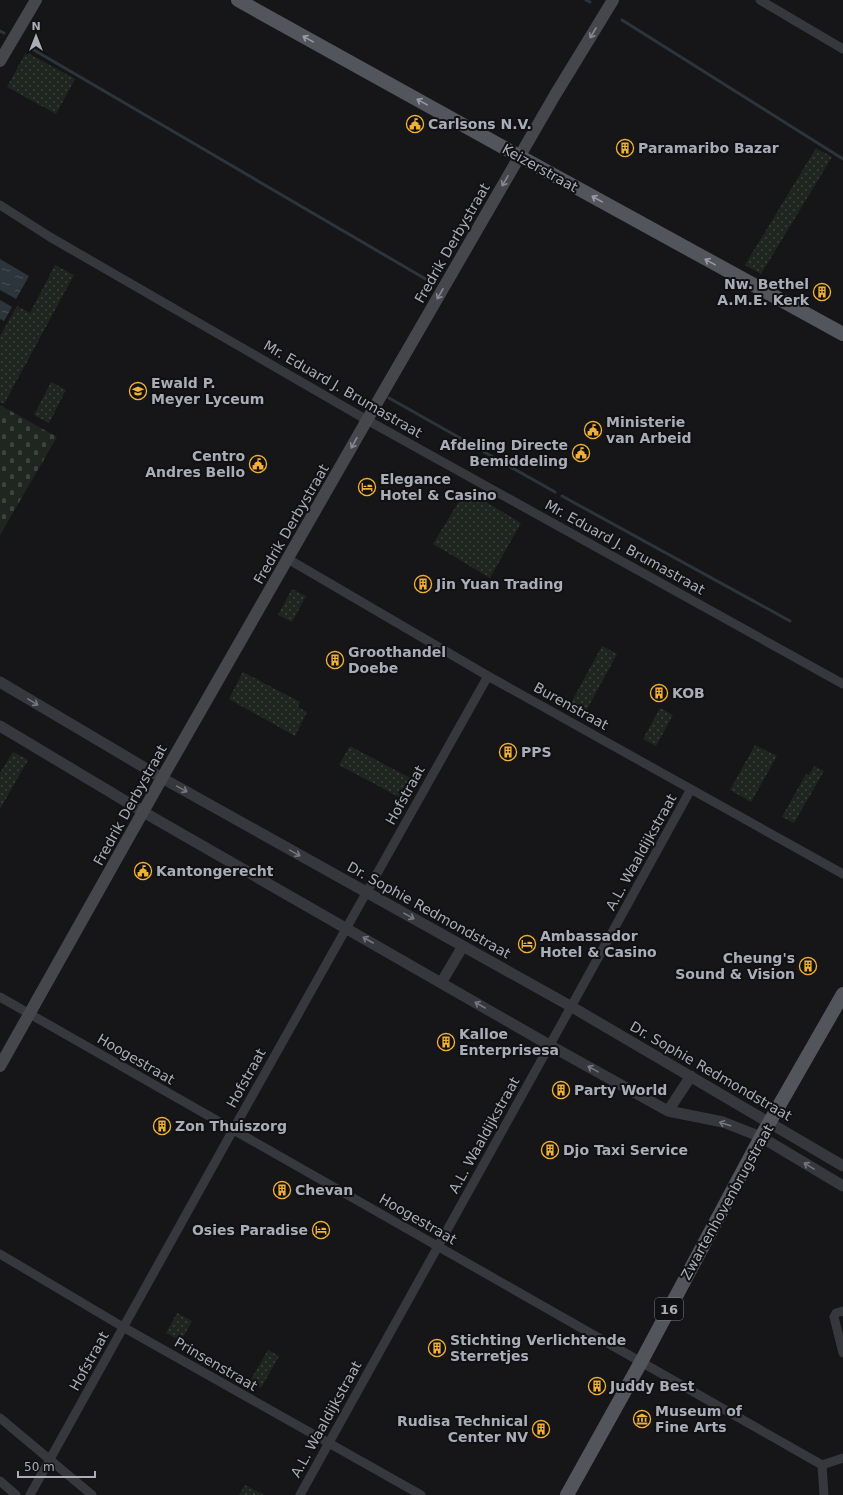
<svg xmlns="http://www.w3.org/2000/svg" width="843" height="1495" viewBox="0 0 843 1495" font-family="'DejaVu Sans',sans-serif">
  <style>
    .grass { fill: url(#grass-dots) }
    .cemetery { fill: url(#cemetery-stones) }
    .water { fill: url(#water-ripples) }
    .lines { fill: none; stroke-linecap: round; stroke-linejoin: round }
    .stream { stroke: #2c353c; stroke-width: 3 }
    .minor { stroke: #37383d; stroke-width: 9 }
    .tertiary { stroke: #37383d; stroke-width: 11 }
    .secondary { stroke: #45474d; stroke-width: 12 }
    .primary { stroke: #53555c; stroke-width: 14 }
    .oneway { stroke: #858993 }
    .oneway2 { stroke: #979ba6 }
    .oneway3 { stroke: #757881 }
    .labels { text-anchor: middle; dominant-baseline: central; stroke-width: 4; stroke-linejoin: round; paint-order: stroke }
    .shield { fill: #111113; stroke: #7b7e86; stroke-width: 1 }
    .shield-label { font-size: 13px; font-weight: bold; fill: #a8adb8 }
    .poi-label { font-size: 14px; font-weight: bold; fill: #a8adb8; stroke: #111113; text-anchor: start }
    .street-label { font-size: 14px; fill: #a8adb8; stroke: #111113 }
  </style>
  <defs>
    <pattern id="grass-dots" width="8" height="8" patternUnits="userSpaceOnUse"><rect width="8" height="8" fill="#1e261f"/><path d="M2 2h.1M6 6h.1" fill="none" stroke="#3c433d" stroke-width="1.8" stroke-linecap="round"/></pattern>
    <pattern id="cemetery-stones" width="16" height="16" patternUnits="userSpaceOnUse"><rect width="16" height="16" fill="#1e261f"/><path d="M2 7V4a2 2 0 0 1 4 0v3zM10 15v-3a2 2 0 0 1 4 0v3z" fill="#3c433d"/></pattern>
    <pattern id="water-ripples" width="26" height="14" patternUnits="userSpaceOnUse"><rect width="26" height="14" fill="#2c353c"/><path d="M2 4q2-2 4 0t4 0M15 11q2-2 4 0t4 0" fill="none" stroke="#485056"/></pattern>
  </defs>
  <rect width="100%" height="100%" fill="#161618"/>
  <!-- grass -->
  <path class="grass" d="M 26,52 L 75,79 L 56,114 L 7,87 Z
    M 816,148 L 832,157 L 761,274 L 745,265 Z
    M 55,265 L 74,275 L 4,404 L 0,402 L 0,336 L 17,306 L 30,313 Z
    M 51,382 L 66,390 L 49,423 L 34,415 Z
    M 466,490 L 521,523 L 490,578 L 433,544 Z
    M 292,589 L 306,596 L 292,622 L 278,615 Z
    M 602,646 L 617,654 L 586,711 L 571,703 Z
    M 243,672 L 300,702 L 298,707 L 307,712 L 295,736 L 229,699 Z
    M 660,708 L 673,715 L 656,746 L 643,739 Z
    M 755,745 L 777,756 L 751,802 L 730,790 Z
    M 350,746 L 410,778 L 399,797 L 339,765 Z
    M 13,752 L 28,760 L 0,809 L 0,773 Z
    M 814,766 L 824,771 L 794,823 L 782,817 L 806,774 L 809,775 Z
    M 177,1313 L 192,1321 L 181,1341 L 166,1333 Z
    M 268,1350 L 279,1356 L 261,1388 L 250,1381 Z
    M 245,1485 L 264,1495 L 239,1495 Z"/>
  <!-- cemetery -->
  <path class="cemetery" d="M 0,405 L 57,437 L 0,535 Z"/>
  <!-- water -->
  <path class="water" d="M 0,259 L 29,276 L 16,299 L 0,290 Z
    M 0,300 L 12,307 L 4,321 L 0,319 Z"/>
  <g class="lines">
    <!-- stream -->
    <path class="stream" d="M 586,0 L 590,2
      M 622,20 L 843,159
      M 0,31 L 4,33
      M 34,50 L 429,281
      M 389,398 L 476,447
      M 484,452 L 555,492
      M 562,496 L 790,621"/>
    <!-- minor -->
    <path class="minor" d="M 760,0 L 843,49
      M 0,205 L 50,237 L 367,420 L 843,684
      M 288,559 L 488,676 L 843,874
      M 0,997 L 822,1465
      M 0,1254 L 123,1327 L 421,1495
      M 843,1311 L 836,1313 L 834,1317 L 843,1353
      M 0,1418 L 92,1495
      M 0,1481 L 16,1495
      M 30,1495 L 233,1130 L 488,676
      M 300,1495 C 430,1259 562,1025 691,789
      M 824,1495 L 822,1465 L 843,1458"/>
    <!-- tertiary -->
    <path class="tertiary" d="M 0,682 L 162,778 L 572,1007 L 843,1166
      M 0,726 L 152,817 L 551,1046 L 668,1111 L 723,1122 L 761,1137 L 843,1186
      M 441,983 L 463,946
      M 668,1111 L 691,1076"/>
    <!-- secondary -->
    <path class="secondary" d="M 0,61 L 36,0
      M 0,1066 L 162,778 L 367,420 L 555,95 L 613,0"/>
    <!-- primary -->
    <path class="primary" d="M 238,0 L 519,156 L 843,334
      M 567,1495 L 641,1362 L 761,1137 L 843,994"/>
  </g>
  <!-- one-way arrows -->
  <defs><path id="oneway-shaft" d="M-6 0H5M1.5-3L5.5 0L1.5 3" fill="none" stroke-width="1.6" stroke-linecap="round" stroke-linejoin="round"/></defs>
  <g class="oneway">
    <use href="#oneway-shaft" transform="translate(593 33) rotate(121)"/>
    <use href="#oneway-shaft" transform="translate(505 181) rotate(120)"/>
    <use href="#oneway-shaft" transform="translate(440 294) rotate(120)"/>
    <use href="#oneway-shaft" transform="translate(354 443) rotate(119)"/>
  </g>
  <g class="oneway2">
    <use href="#oneway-shaft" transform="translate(308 39) rotate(-151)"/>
    <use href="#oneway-shaft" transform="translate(422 102) rotate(-151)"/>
    <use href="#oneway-shaft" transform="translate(597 199) rotate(-151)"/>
    <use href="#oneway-shaft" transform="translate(710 262) rotate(-151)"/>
  </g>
  <g class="oneway3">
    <use href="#oneway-shaft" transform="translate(33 702) rotate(31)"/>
    <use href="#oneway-shaft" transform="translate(182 789) rotate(29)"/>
    <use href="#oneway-shaft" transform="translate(295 853) rotate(29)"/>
    <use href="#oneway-shaft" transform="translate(409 916) rotate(29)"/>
    <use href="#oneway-shaft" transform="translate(368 940) rotate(-150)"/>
    <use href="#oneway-shaft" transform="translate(480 1005) rotate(-150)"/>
    <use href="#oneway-shaft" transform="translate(593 1069) rotate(-151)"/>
    <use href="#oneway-shaft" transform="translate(725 1124) rotate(-162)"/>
    <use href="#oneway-shaft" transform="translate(809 1166) rotate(-149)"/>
  </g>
  <!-- icons -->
  <defs>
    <g id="civic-ring" transform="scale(0.9)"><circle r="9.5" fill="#111113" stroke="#f2b134" stroke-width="1.5"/><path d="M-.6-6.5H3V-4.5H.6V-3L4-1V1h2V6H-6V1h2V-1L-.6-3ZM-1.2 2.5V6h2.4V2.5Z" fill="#f2b134"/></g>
    <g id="building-ring" transform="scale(0.9)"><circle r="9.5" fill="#111113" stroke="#f2b134" stroke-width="1.5"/><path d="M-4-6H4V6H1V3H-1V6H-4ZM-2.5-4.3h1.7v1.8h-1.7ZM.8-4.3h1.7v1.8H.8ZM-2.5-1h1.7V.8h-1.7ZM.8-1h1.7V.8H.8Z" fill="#f2b134"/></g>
    <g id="school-ring" transform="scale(0.9)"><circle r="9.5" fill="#111113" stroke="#f2b134" stroke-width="1.5"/><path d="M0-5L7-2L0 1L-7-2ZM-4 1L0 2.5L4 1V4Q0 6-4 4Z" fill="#f2b134"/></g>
    <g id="hotel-ring" transform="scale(0.9)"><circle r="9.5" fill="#111113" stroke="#f2b134" stroke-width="1.5"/><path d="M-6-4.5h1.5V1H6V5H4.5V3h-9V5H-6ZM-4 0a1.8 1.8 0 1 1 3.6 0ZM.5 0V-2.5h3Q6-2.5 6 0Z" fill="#f2b134"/></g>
    <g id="museum-ring" transform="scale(0.9)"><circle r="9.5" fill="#111113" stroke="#f2b134" stroke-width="1.5"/><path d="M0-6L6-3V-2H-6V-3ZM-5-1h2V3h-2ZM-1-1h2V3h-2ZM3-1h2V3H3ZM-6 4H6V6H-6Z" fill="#f2b134"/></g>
  </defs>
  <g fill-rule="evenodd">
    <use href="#civic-ring" x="415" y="124"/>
    <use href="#building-ring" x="625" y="148"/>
    <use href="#building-ring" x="822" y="292"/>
    <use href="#school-ring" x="138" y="391"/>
    <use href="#civic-ring" x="593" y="430"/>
    <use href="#civic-ring" x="581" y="453"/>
    <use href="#civic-ring" x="258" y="464"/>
    <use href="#hotel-ring" x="367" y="487"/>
    <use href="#building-ring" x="423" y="584"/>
    <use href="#building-ring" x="335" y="660"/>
    <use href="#building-ring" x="659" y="693"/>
    <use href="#building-ring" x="508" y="752"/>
    <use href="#civic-ring" x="143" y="871"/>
    <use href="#hotel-ring" x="527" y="944"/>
    <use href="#building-ring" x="808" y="966"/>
    <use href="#building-ring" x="446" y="1042"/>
    <use href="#building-ring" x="561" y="1090"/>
    <use href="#building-ring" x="162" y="1126"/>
    <use href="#building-ring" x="550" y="1150"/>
    <use href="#building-ring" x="282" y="1190"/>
    <use href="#hotel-ring" x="321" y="1230"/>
    <use href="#building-ring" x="437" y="1348"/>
    <use href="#building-ring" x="597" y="1386"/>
    <use href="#museum-ring" x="642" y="1419"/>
    <use href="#building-ring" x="541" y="1429"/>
  </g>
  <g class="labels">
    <!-- shield labels -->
    <rect class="shield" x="655" y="1298" width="28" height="22" rx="3"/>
    <g class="shield-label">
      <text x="669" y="1309">16</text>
    </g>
    <!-- poi labels -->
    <g class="poi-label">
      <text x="428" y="124">Carlsons N.V.</text>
      <text x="638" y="148">Paramaribo Bazar</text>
      <text x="809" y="284" text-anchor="end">Nw. Bethel<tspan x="809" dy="16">A.M.E. Kerk</tspan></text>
      <text x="151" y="383">Ewald P.<tspan x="151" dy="16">Meyer Lyceum</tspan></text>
      <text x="606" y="422">Ministerie<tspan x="606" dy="16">van Arbeid</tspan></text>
      <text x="568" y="445" text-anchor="end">Afdeling Directe<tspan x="568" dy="16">Bemiddeling</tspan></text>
      <text x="245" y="456" text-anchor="end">Centro<tspan x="245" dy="16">Andres Bello</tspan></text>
      <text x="380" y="479">Elegance<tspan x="380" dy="16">Hotel &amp; Casino</tspan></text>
      <text x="436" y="584">Jin Yuan Trading</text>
      <text x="348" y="652">Groothandel<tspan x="348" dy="16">Doebe</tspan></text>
      <text x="672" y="693">KOB</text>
      <text x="521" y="752">PPS</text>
      <text x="156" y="871">Kantongerecht</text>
      <text x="540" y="936">Ambassador<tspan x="540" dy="16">Hotel &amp; Casino</tspan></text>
      <text x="795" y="958" text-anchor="end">Cheung's<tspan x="795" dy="16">Sound &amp; Vision</tspan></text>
      <text x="459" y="1034">Kalloe<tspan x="459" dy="16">Enterprisesa</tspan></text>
      <text x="574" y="1090">Party World</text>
      <text x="175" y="1126">Zon Thuiszorg</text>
      <text x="563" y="1150">Djo Taxi Service</text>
      <text x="295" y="1190">Chevan</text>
      <text x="308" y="1230" text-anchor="end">Osies Paradise</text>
      <text x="450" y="1340">Stichting Verlichtende<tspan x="450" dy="16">Sterretjes</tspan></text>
      <text x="610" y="1386">Juddy Best</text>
      <text x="655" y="1411">Museum of<tspan x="655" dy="16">Fine Arts</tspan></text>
      <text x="528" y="1421" text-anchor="end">Rudisa Technical<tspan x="528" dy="16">Center NV</tspan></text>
    </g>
    <!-- street labels -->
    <g class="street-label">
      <text transform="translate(540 168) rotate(29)">Keizerstraat</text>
      <text transform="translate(452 243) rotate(-60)">Fredrik Derbystraat</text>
      <text transform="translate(343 389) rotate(30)">Mr. Eduard J. Brumastraat</text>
      <text transform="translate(291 524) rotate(-60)">Fredrik Derbystraat</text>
      <text transform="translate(625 547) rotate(29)">Mr. Eduard J. Brumastraat</text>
      <text transform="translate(571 706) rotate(29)">Burenstraat</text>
      <text transform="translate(405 795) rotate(-61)">Hofstraat</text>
      <text transform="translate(130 805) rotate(-61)">Fredrik Derbystraat</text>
      <text transform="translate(641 852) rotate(-61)">A.L. Waaldijkstraat</text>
      <text transform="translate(429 910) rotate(29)">Dr. Sophie Redmondstraat</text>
      <text transform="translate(136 1059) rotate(30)">Hoogestraat</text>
      <text transform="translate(711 1071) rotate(30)">Dr. Sophie Redmondstraat</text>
      <text transform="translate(246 1078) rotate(-61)">Hofstraat</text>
      <text transform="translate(484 1135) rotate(-61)">A.L. Waaldijkstraat</text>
      <text transform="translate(727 1202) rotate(-61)">Zwartenhovenbrugstraat</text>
      <text transform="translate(418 1219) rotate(30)">Hoogestraat</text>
      <text transform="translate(89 1361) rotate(-61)">Hofstraat</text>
      <text transform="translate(216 1364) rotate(30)">Prinsenstraat</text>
      <text transform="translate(326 1419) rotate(-61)">A.L. Waaldijkstraat</text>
    </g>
  </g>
  <!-- north arrow -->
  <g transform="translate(36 36)" stroke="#111113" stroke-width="3" paint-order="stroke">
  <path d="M0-3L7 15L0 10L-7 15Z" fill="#a8adb8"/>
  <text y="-6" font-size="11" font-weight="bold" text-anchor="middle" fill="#a8adb8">N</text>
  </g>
  <!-- scale -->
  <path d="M18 1471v6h77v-6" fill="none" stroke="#a8adb8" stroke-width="2"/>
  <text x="24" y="1471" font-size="12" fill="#a8adb8" stroke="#111113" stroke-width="3" paint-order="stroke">50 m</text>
</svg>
